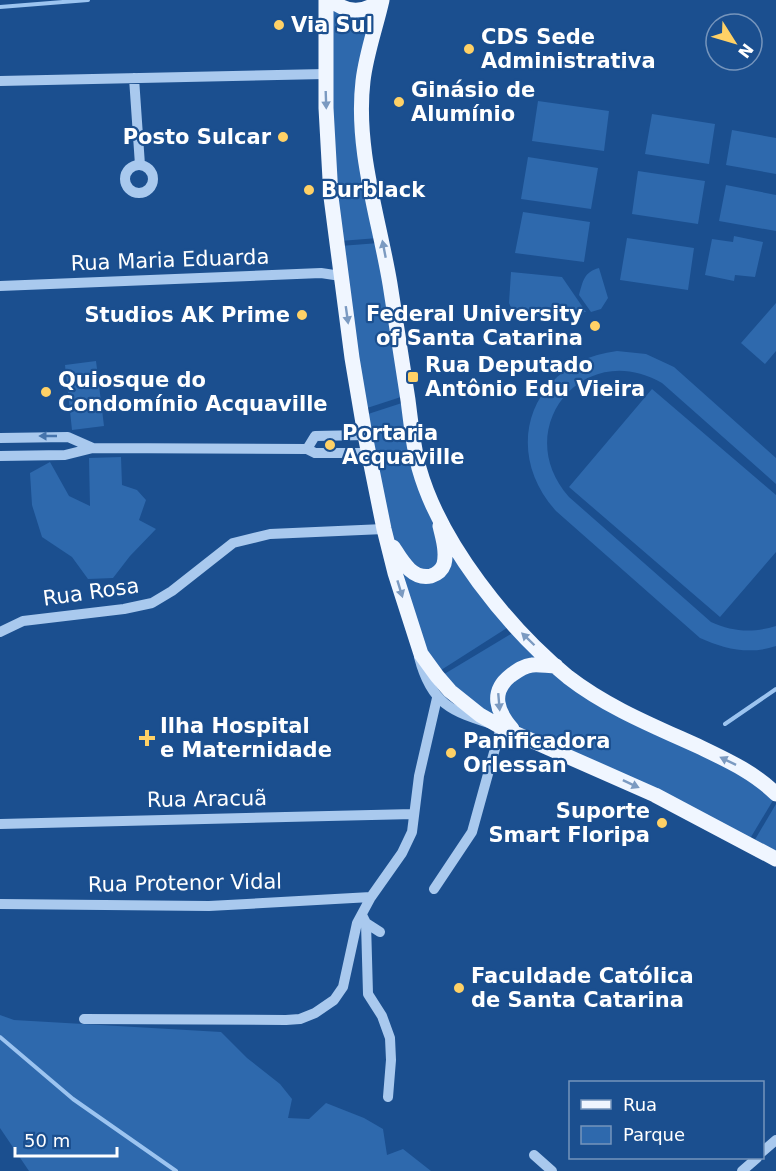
<svg xmlns="http://www.w3.org/2000/svg" width="776" height="1171" viewBox="0 0 776 1171" font-family="'DejaVu Sans',sans-serif">
  <style>
    .green { fill: #2e69ad }
    .lines { fill: none; stroke-linecap: round; stroke-linejoin: round }
    .stream { stroke: #9cc4f0; stroke-width: 4 }
    .minor { stroke: #a9c9ee; stroke-width: 10 }
    .major { stroke: #f0f6ff; stroke-width: 15 }
    .oneway { fill: #7b9ac1 }
    .oneway2 { fill: #4674ac }
    .poi-dot { fill: #ffd166; stroke: #1b4f8f; stroke-width: 2 }
    .labels { text-anchor: middle; dominant-baseline: central; stroke-width: 4.5; stroke-linejoin: round; paint-order: stroke }
    .poi-label { font-size: 21px; font-weight: bold; fill: #fff; stroke: #1b4f8f; text-anchor: start }
    .street-label { font-size: 21px; fill: #fff; stroke: #1b4f8f }
  </style>
  <rect width="100%" height="100%" fill="#1b4f8f"/>
  <!-- green -->
  <path class="green" d="M 330,3 L 377,7 L 360,72 L 378,238 L 340,241 L 334,194 Z
    M 538,101 L 609,111 L 604,151 L 532,141 Z
    M 652,114 L 715,124 L 709,164 L 645,154 Z
    M 732,130 L 776,138 L 776,174 L 726,165 Z
    M 528,157 L 598,168 L 591,209 L 521,199 Z
    M 638,171 L 705,181 L 698,224 L 632,214 Z
    M 726,185 L 776,195 L 776,231 L 719,221 Z
    M 523,212 L 590,222 L 584,262 L 515,253 Z
    M 734,236 L 763,242 L 755,277 L 735,275 L 734,281 L 705,275 L 712,239 L 733,242 Z
    M 627,238 L 694,248 L 688,290 L 620,280 Z
    M 379,243 L 404,396 L 364,409 L 340,246 Z
    M 599,268 L 608,298 L 601,309 L 591,312 L 579,295 C 583,281 584,272 599,268 Z
    M 511,272 L 562,277 L 586,312 L 516,318 L 509,303 Z
    M 776,303 L 776,351 L 765,364 L 741,343 Z
    M 617,351 L 646,354 L 674,367 L 776,458 L 776,484 L 662,383 C 583,337 509,430 569,497 L 711,622 C 733,632 753,633 776,626 L 776,646 C 750,655 724,649 700,638 L 556,511 C 499,448 533,361 617,351 Z
    M 96,361 L 104,426 L 72,430 L 65,365 Z
    M 652,389 L 776,495 L 776,552 L 720,617 L 569,487 Z
    M 405,402 L 412,464 L 419,490 L 432,520 L 440,560 L 433,570 L 423,573 L 402,554 L 390,532 L 365,415 Z
    M 121,457 L 122,485 L 137,490 L 146,500 L 139,520 L 156,529 L 130,556 L 113,578 L 88,579 L 72,557 L 42,537 L 32,505 L 30,473 L 50,462 L 69,496 L 90,506 L 89,458 Z
    M 447,542 L 510,626 L 438,672 L 428,656 L 400,569 L 426,582 Z
    M 516,631 L 546,662 L 502,677 L 499,723 L 441,676 Z
    M 523,672 L 550,672 L 740,771 L 775,797 L 748,842 L 516,730 L 505,716 L 502,689 Z
    M 776,804 L 776,855 L 753,843 Z
    M 0,1015 L 14,1020 L 221,1032 L 247,1058 L 280,1084 L 292,1099 L 288,1118 L 309,1119 L 326,1103 L 364,1118 L 383,1129 L 387,1155 L 403,1149 L 431,1171 L 29,1171 L 0,1128 Z"/>
  <g class="lines">
    <!-- stream -->
    <path class="stream" d="M 0,7 L 88,0
      M 725,724 L 776,689
      M 0,1037 L 73,1099 L 176,1171"/>
    <!-- minor -->
    <path class="minor" d="M 134,78 L 140,165
      M 0,81 L 325,74
      M125 179a14 14 0 1 1 28 0a14 14 0 1 1-28 0Z
      M 0,286 L 321,273 L 341,276
      M 0,438 L 68,437 L 93,448
      M 307,449 L 315,436 L 365,435
      M 0,456 L 65,455 L 93,448 L 307,449 L 315,453 L 368,453
      M 0,632 L 23,621 L 124,609 L 152,603 L 172,591 L 233,543 L 270,534 L 384,529
      M 419,657 C 432,708 455,712 501,727 L 472,832 L 434,889
      M 0,824 L 414,814
      M 0,904 L 209,906 L 371,897
      M 362,915 L 366,923 L 368,994 L 382,1016 L 390,1038 L 391,1060 L 388,1097
      M 366,923 L 380,932
      M 84,1019 L 286,1020 L 300,1019 L 315,1013 L 334,1000 L 343,987 L 357,923 L 371,897 L 402,853 L 412,832 L 419,776 L 437,698
      M 762,1152 L 776,1140
      M 534,1155 L 552,1171
      M 742,1171 L 757,1158"/>
    <!-- major -->
    <path class="major" d="M 326,0 L 326,108 L 331,197 L 352,358 L 365,435 L 384,529 L 395,573 L 421,654 L 437,676 L 450,691 L 480,715 L 501,727 L 655,795 L 776,859
      M 332,0 C 346,14 366,13 380,0
      M 382,0 C 376,27 366,54 363,81 C 355,149 379,218 390,284 C 396,323 402,362 408,400 C 411,423 413,446 419,468 C 440,543 508,628 568,677 C 608,708 656,727 702,748 C 729,761 755,773 776,794
      M 393,547 C 402,561 412,580 431,576 C 437,574 442,570 444,564 C 447,552 443,538 440,526
      M 512,729 C 497,712 490,692 510,676 C 517,671 523,666 532,665 C 539,664 548,666 556,666"/>
  </g>
  <!-- one-way arrows -->
  <defs><path id="oneway-solid" d="M-6-.8H1V-3.2L6.5 0L1 3.2V.8H-6Z" transform="scale(1.5)"/></defs>
  <g class="oneway">
    <use href="#oneway-solid" transform="translate(326 100) rotate(88)"/>
    <use href="#oneway-solid" transform="translate(384 249) rotate(-101)"/>
    <use href="#oneway-solid" transform="translate(347 315) rotate(82)"/>
    <use href="#oneway-solid" transform="translate(400 589) rotate(73)"/>
    <use href="#oneway-solid" transform="translate(528 639) rotate(-136)"/>
    <use href="#oneway-solid" transform="translate(499 702) rotate(85)"/>
    <use href="#oneway-solid" transform="translate(728 761) rotate(-154)"/>
    <use href="#oneway-solid" transform="translate(631 784) rotate(25)"/>
  </g>
  <use class="oneway2" href="#oneway-solid" transform="translate(48 436) rotate(-180)"/>
  <!-- markers -->
  <g class="poi-dot">
    <circle cx="279" cy="25" r="6"/>
    <circle cx="469" cy="49" r="6"/>
    <circle cx="399" cy="102" r="6"/>
    <circle cx="283" cy="137" r="6"/>
    <circle cx="309" cy="190" r="6"/>
    <circle cx="302" cy="315" r="6"/>
    <circle cx="595" cy="326" r="6"/>
    <rect x="407" y="371" width="12" height="12" rx="3"/>
    <circle cx="46" cy="392" r="6"/>
    <circle cx="330" cy="445" r="6"/>
    <path d="M144 729h6v6h6v6h-6v6h-6v-6h-6v-6h6z"/>
    <circle cx="451" cy="753" r="6"/>
    <circle cx="662" cy="823" r="6"/>
    <circle cx="459" cy="988" r="6"/>
  </g>
  <g class="labels">
    <!-- poi labels -->
    <g class="poi-label">
      <text x="291" y="25">Via Sul</text>
      <text x="481" y="37">CDS Sede<tspan x="481" dy="24">Administrativa</tspan></text>
      <text x="411" y="90">Ginásio de<tspan x="411" dy="24">Alumínio</tspan></text>
      <text x="271" y="137" text-anchor="end">Posto Sulcar</text>
      <text x="321" y="190">Burblack</text>
      <text x="583" y="314" text-anchor="end">Federal University<tspan x="583" dy="24">of Santa Catarina</tspan></text>
      <text x="290" y="315" text-anchor="end">Studios AK Prime</text>
      <text x="425" y="365">Rua Deputado<tspan x="425" dy="24">Antônio Edu Vieira</tspan></text>
      <text x="58" y="380">Quiosque do<tspan x="58" dy="24">Condomínio Acquaville</tspan></text>
      <text x="342" y="433">Portaria<tspan x="342" dy="24">Acquaville</tspan></text>
      <text x="160" y="726">Ilha Hospital<tspan x="160" dy="24">e Maternidade</tspan></text>
      <text x="463" y="741">Panificadora<tspan x="463" dy="24">Orlessan</tspan></text>
      <text x="650" y="811" text-anchor="end">Suporte<tspan x="650" dy="24">Smart Floripa</tspan></text>
      <text x="471" y="976">Faculdade Católica<tspan x="471" dy="24">de Santa Catarina</tspan></text>
    </g>
    <!-- street labels -->
    <g class="street-label">
      <text transform="translate(170 260) rotate(-2)">Rua Maria Eduarda</text>
      <text transform="translate(91 592) rotate(-8)">Rua Rosa</text>
      <text transform="translate(207 799) rotate(-1)">Rua Aracuã</text>
      <text transform="translate(185 883) rotate(-1)">Rua Protenor Vidal</text>
    </g>
  </g>
  <!-- legend -->
  <rect x="569" y="1081" width="195" height="78" fill="#1b4f8f" stroke="#7695bc" stroke-width="1.5"/>
  <rect x="581" y="1100" width="30" height="9" fill="#f0f6ff" stroke="#7695bc" stroke-width="1.5"/>
  <text x="623" y="1111" font-size="18" fill="#ffffff">Rua</text>
  <rect x="581" y="1126" width="30" height="18" fill="#2e69ad" stroke="#7695bc" stroke-width="1.5"/>
  <text x="623" y="1141" font-size="18" fill="#ffffff">Parque</text>
  <!-- north arrow -->
  <g transform="translate(734 42) rotate(127)"><circle r="28" fill="#1b4f8f" stroke="#7695bc" stroke-width="1.5"/>
  <path d="M0-4.5L10 22L0 15L-10 22Z" fill="#ffd166"/>
  <text y="-9" font-size="16" font-weight="bold" text-anchor="middle" fill="#ffffff">N</text>
  </g>
  <!-- scale -->
  <path d="M15 1147v9h102v-9" fill="none" stroke="#ffffff" stroke-width="3"/>
  <text x="24" y="1147" font-size="18" fill="#ffffff" stroke="#1b4f8f" stroke-width="4.5" paint-order="stroke">50 m</text>
</svg>
